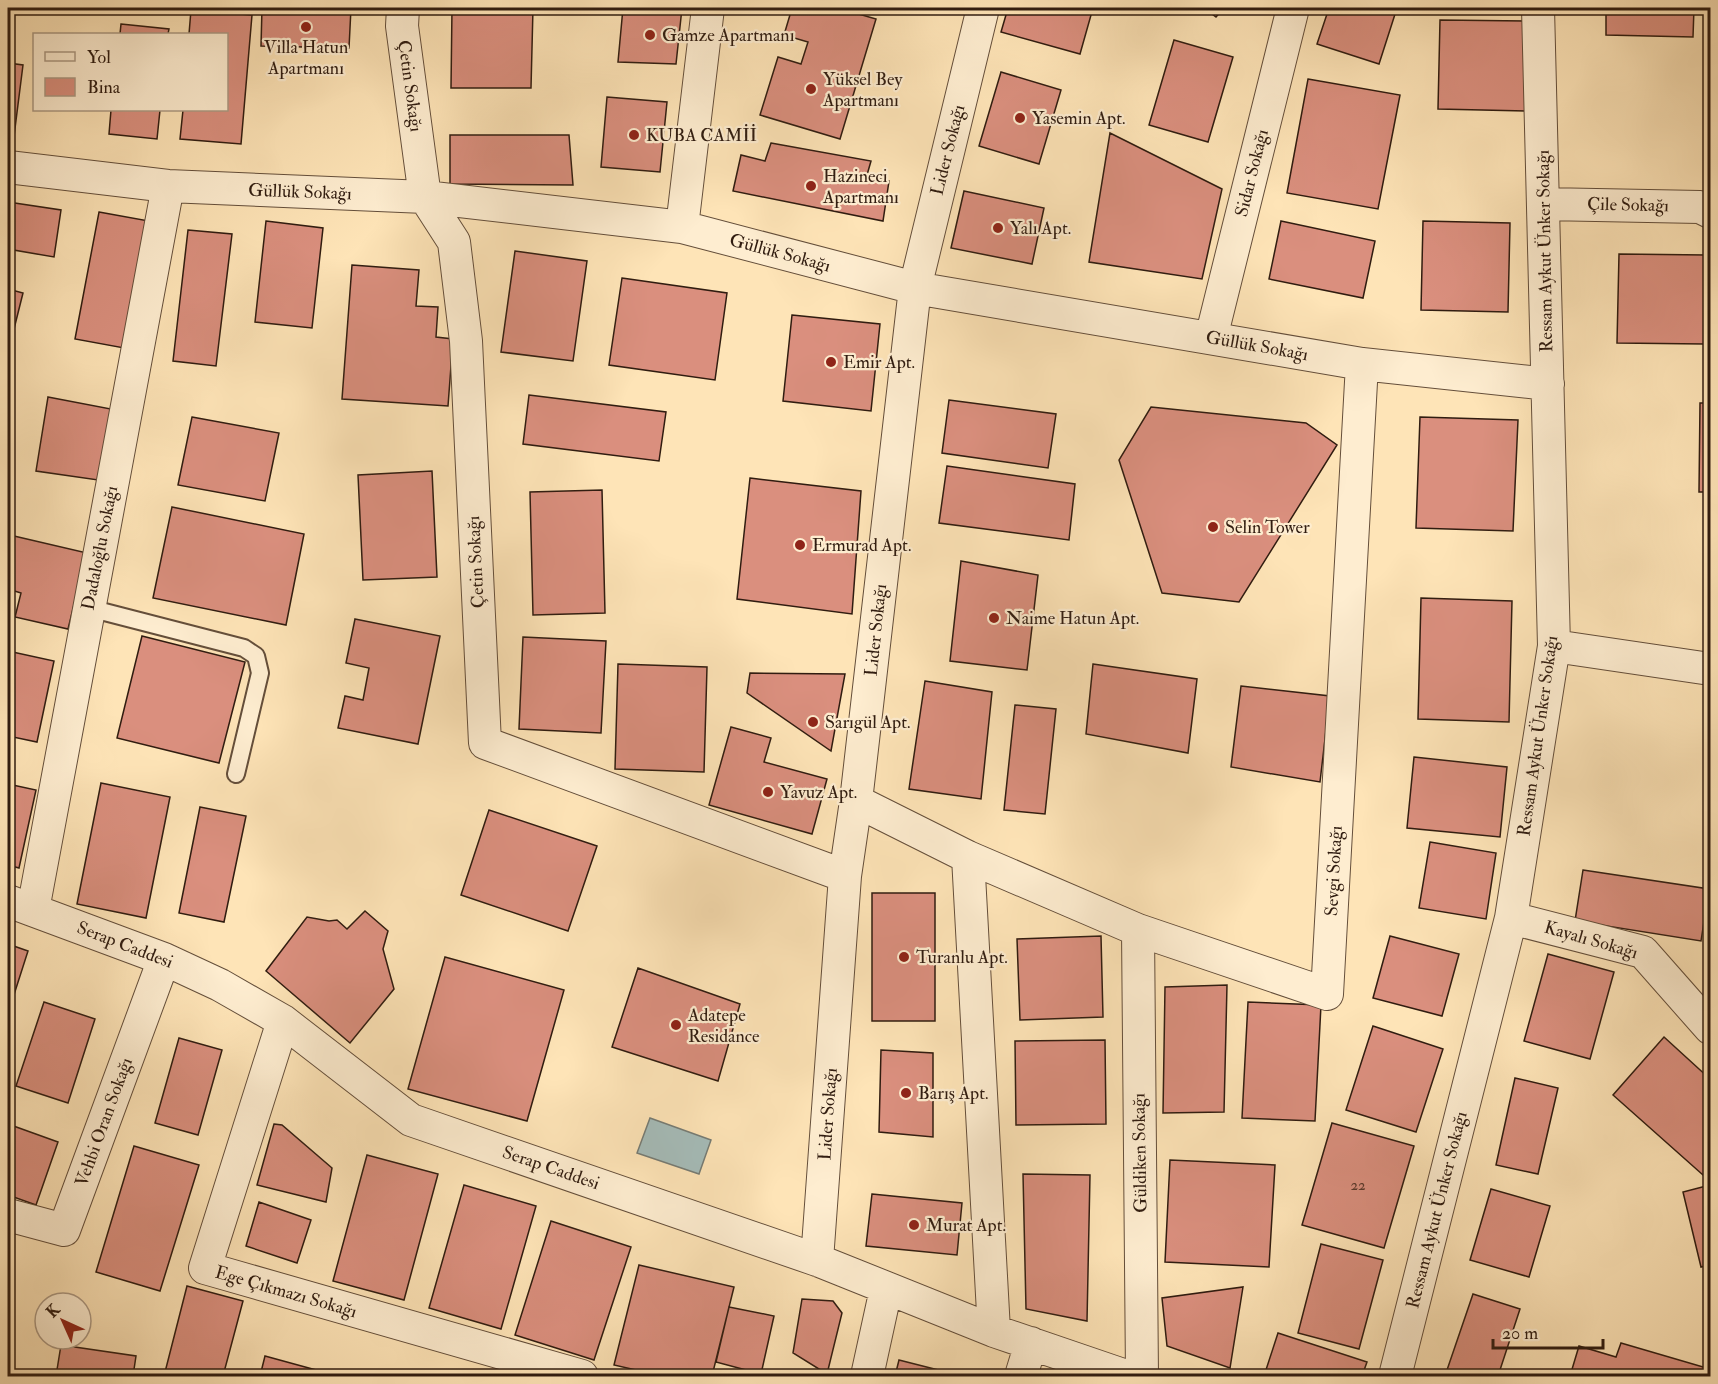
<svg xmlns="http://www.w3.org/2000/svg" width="1718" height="1384" viewBox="0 0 1718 1384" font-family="'IM FELL Double Pica',serif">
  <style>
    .water { fill: #a5bcb9; stroke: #767c75; stroke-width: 1.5 }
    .building { fill: #da8f7e; stroke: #301c10; stroke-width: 1.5 }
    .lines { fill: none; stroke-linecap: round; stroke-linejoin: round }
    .lane-casing { stroke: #644e3a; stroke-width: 20 }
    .street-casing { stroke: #644e3a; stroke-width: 34 }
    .lane { stroke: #feedd0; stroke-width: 16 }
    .street { stroke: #feedd0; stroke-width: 32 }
    .poi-dot { fill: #8f2418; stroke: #feedd0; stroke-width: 2 }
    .labels { text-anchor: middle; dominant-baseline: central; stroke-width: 4.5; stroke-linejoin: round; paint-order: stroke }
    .number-label { font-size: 15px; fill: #5a392c }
    .poi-label { font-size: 18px; fill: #301c10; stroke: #feedd0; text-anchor: start }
    .street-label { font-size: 18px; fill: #301c10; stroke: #feedd0 }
  </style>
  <rect width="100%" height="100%" fill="#fee4b7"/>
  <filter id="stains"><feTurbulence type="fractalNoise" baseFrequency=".00333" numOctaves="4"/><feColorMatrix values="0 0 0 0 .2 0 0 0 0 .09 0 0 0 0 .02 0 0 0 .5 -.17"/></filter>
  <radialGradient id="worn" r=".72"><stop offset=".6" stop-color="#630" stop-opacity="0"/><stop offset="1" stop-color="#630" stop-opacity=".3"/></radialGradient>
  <!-- water -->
  <path class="water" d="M 650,1118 L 711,1140 L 699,1174 L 637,1153 Z"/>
  <!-- building -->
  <path class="building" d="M 262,8 L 351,8 L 349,48 L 261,46 Z
    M 452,8 L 533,8 L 531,88 L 451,88 Z
    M 623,8 L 682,8 L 676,64 L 618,62 Z
    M 792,8 L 838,8 L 876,19 L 840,139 L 760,115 L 778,57 L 801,64 L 808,42 L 784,35 Z
    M 1008,8 L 1093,8 L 1080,54 L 1001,32 Z
    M 1204,8 L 1224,8 L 1216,17 Z
    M 1329,8 L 1397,8 L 1379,64 L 1317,44 Z
    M 1606,8 L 1694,8 L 1693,37 L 1606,35 Z
    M 191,10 L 252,15 L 241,144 L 180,139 L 183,110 L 226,110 L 226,34 L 189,34 Z
    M 1440,20 L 1527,21 L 1526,111 L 1438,109 Z
    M 121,24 L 169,29 L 168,34 L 120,34 Z
    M 1174,40 L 1233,57 L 1208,142 L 1149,125 Z
    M 8,63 L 23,65 L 13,144 L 8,143 Z
    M 1001,72 L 1061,90 L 1039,164 L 979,146 Z
    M 1308,79 L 1400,95 L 1378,209 L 1287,193 Z
    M 607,97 L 667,102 L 660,172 L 601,167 Z
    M 111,110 L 160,110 L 157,139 L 109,134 Z
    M 1110,133 L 1222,189 L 1202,279 L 1089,262 Z
    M 450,135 L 569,135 L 573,185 L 450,184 Z
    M 771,143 L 871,161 L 867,175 L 889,181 L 883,221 L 733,191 L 741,155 L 765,161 Z
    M 964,191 L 1044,208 L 1032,264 L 951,248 Z
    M 8,202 L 61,210 L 54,257 L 8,249 Z
    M 99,212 L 149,221 L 124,348 L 75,339 Z
    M 266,221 L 323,228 L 312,328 L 255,322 Z
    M 1281,221 L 1375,241 L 1363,298 L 1269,279 Z
    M 1423,221 L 1510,223 L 1508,312 L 1421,310 Z
    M 188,230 L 232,234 L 216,366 L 173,361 Z
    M 515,251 L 587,261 L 573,361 L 501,352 Z
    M 1619,254 L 1706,255 L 1704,344 L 1617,343 Z
    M 352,265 L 419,270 L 416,306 L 438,307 L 436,337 L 453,339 L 448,406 L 342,399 Z
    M 622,278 L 727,293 L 715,380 L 609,365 Z
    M 8,289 L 23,293 L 11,341 L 8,340 Z
    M 792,315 L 880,324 L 871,411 L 783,401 Z
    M 529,395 L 666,412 L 659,461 L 523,444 Z
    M 48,397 L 111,409 L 98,480 L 36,471 Z
    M 949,400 L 1056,414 L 1048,468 L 942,453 Z
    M 1700,403 L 1710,403 L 1710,492 L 1699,492 Z
    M 1151,407 L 1306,423 L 1337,445 L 1239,602 L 1162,593 L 1119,460 Z
    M 192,417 L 279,433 L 265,501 L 178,485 Z
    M 1420,417 L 1518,420 L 1513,531 L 1416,528 Z
    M 947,466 L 1075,484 L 1069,540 L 939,523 Z
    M 432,471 L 437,577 L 363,580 L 358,475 Z
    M 750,478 L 861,491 L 852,614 L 737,599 Z
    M 602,490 L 605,613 L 533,615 L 530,492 Z
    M 172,507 L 304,534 L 286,625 L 153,598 Z
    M 14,536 L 87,553 L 68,629 L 15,617 L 21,593 L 8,589 L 8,561 Z
    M 961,561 L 1038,575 L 1027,670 L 950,661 Z
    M 1421,598 L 1512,601 L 1509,722 L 1418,719 Z
    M 355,619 L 440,636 L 418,744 L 338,728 L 345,696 L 363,700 L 369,668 L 346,663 Z
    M 142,636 L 245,662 L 219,763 L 117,738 Z
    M 523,637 L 606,641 L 601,733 L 519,729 Z
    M 8,651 L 54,661 L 37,742 L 8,736 Z
    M 618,664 L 707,667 L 704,772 L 615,769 Z
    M 1093,664 L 1197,679 L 1188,753 L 1086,734 Z
    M 750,673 L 845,674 L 831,751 L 747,693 Z
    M 925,681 L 992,692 L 981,799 L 909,789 Z
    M 1241,686 L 1330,696 L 1320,782 L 1231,767 Z
    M 1015,705 L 1056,709 L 1045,814 L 1004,810 Z
    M 731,727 L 771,738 L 764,762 L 827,779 L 812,834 L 709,805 Z
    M 1414,757 L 1507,767 L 1500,837 L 1407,828 Z
    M 101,783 L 170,797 L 146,918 L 77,904 Z
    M 8,784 L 36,790 L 19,868 L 8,865 Z
    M 200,807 L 246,816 L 224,922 L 179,913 Z
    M 489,810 L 597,846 L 568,931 L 461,895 Z
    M 1430,842 L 1496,853 L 1486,919 L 1419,908 Z
    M 1583,870 L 1709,889 L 1701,941 L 1575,921 Z
    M 872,893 L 935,893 L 935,1021 L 872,1021 Z
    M 365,911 L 388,931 L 383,949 L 394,989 L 350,1043 L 266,971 L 307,917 L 329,921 L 337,920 L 347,929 Z
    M 1101,936 L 1103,1017 L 1020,1020 L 1017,939 Z
    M 1390,936 L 1459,954 L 1442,1016 L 1373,998 Z
    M 8,944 L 28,951 L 11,1004 L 8,1003 Z
    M 1548,954 L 1614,972 L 1590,1059 L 1524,1041 Z
    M 445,957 L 564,990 L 527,1121 L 408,1089 Z
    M 638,968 L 740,1004 L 718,1081 L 612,1047 Z
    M 1227,985 L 1224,1112 L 1163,1113 L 1165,987 Z
    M 44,1002 L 95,1019 L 68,1103 L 16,1086 Z
    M 1248,1002 L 1321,1005 L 1315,1121 L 1242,1118 Z
    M 1373,1026 L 1443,1049 L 1416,1132 L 1346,1110 Z
    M 1664,1037 L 1710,1079 L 1710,1167 L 1703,1175 L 1613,1095 Z
    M 179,1038 L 222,1050 L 198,1135 L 155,1123 Z
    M 1105,1040 L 1106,1124 L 1016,1125 L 1015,1041 Z
    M 881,1050 L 933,1053 L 933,1137 L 879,1132 Z
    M 1515,1078 L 1558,1088 L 1538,1174 L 1496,1165 Z
    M 1332,1123 L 1414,1146 L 1384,1248 L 1302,1225 Z
    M 8,1124 L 58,1142 L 36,1205 L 8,1195 Z
    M 274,1124 L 282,1125 L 332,1168 L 326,1202 L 257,1185 Z
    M 134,1146 L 199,1165 L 160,1291 L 96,1272 Z
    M 367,1155 L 438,1174 L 404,1300 L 333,1281 Z
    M 1170,1160 L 1275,1165 L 1269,1267 L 1165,1262 Z
    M 1023,1174 L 1090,1175 L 1087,1321 L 1026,1309 Z
    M 464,1185 L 536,1206 L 501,1329 L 429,1308 Z
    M 1710,1185 L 1710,1265 L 1701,1267 L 1683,1192 Z
    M 1491,1189 L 1550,1206 L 1529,1277 L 1470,1260 Z
    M 872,1194 L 962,1203 L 957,1255 L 866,1246 Z
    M 259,1202 L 311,1220 L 297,1263 L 246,1246 Z
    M 551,1221 L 631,1247 L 594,1360 L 515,1335 Z
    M 1321,1244 L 1383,1260 L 1359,1349 L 1298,1333 Z
    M 639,1265 L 734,1287 L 712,1376 L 662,1376 L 614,1365 Z
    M 8,1274 L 14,1275 L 8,1330 Z
    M 187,1286 L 243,1301 L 223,1376 L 164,1376 Z
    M 1243,1287 L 1230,1368 L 1167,1346 L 1162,1298 Z
    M 1473,1294 L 1520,1309 L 1498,1376 L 1466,1376 L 1447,1370 Z
    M 802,1299 L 833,1301 L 842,1313 L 827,1374 L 793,1353 Z
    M 729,1307 L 774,1316 L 761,1374 L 716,1362 Z
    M 1278,1333 L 1367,1362 L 1362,1376 L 1264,1376 Z
    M 1621,1343 L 1710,1369 L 1708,1376 L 1570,1376 L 1579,1346 L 1616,1357 Z
    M 61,1345 L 136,1356 L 133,1376 L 56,1376 Z
    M 265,1356 L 338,1376 L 260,1376 Z
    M 899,1360 L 962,1376 L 895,1376 Z"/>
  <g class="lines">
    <!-- lane casing -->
    <g class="lane-casing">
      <path id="lane" d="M 89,608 L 244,648 L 256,656 L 260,673 L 236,774"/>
    </g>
    <!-- street casing -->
    <g class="street-casing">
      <path id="street" d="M 403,8 L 402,26 L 425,197 L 454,242 L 466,341 L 485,743 L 845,876
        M 8,167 L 168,186 L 425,197 L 682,227 L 915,288 L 1362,364 L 1548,384
        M 1544,204 L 1700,207 L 1710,212
        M 682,227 L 708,8
        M 1211,338 L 1293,8
        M 1554,646 L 1710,669
        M 856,801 L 968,857 L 1138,930 L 1327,994 L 1362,364
        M 968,857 L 994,1331
        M 8,901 L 164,959 L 220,985 L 283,1021 L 411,1120 L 817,1260 L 994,1331 L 1126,1376
        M 33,910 L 168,186
        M 1511,918 L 1643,952 L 1710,1028
        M 1138,930 L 1142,1376
        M 283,1021 L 205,1268 L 582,1376
        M 8,1215 L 64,1230 L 164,959
        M 817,1260 L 845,876 L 856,801 L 915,288 L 983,8
        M 867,1376 L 886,1289
        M 1021,1376 L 1031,1343
        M 1395,1376 L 1511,918 L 1554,646 L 1538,8"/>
    </g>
    <!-- lane -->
    <use href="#lane" class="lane"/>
    <!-- street -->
    <use href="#street" class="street"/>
  </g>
  <!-- markers -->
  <g class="poi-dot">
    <circle cx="306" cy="27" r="6"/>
    <circle cx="650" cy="35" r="6"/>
    <circle cx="811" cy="89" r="6"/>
    <circle cx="1020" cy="118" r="6"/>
    <circle cx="634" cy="135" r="6"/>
    <circle cx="811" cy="186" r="6"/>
    <circle cx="998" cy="228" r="6"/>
    <circle cx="831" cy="362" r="6"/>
    <circle cx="1213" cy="527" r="6"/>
    <circle cx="800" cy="545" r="6"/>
    <circle cx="994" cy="618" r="6"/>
    <circle cx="813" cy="722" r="6"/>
    <circle cx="768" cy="792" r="6"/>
    <circle cx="904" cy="957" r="6"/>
    <circle cx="676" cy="1025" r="6"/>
    <circle cx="906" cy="1093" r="6"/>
    <circle cx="914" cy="1225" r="6"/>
  </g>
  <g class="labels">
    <!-- number labels -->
    <g class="number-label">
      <text x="1358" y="1185">22</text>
    </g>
    <!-- poi labels -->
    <g class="poi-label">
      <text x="662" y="35">Gamze Apartmanı</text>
      <text x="306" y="47" text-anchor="middle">Villa Hatun<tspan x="306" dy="21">Apartmanı</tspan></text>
      <text x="823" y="79">Yüksel Bey<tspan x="823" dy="21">Apartmanı</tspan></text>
      <text x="1032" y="118">Yasemin Apt.</text>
      <text x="646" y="135">KUBA CAMİİ</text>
      <text x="823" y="176">Hazineci<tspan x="823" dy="21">Apartmanı</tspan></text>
      <text x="1010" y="228">Yalı Apt.</text>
      <text x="843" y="362">Emir Apt.</text>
      <text x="1225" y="527">Selin Tower</text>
      <text x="812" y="545">Ermurad Apt.</text>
      <text x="1006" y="618">Naime Hatun Apt.</text>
      <text x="825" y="722">Sarıgül Apt.</text>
      <text x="780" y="792">Yavuz Apt.</text>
      <text x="916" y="957">Turanlu Apt.</text>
      <text x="688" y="1015">Adatepe<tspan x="688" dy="21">Residance</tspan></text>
      <text x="918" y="1093">Barış Apt.</text>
      <text x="926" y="1225">Murat Apt.</text>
    </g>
    <!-- street labels -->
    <g class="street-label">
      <text transform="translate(410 86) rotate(82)">Çetin Sokağı</text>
      <text transform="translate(948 150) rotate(-76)">Lider Sokağı</text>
      <text transform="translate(1252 173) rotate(-76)">Sidar Sokağı</text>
      <text transform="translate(300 192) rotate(2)">Güllük Sokağı</text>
      <text transform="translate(1628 205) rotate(1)">Çile Sokağı</text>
      <text transform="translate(1545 251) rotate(-91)">Ressam Aykut Ünker Sokağı</text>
      <text transform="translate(780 253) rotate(15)">Güllük Sokağı</text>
      <text transform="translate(1257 346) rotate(10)">Güllük Sokağı</text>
      <text transform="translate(100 548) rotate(-79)">Dadaloğlu Sokağı</text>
      <text transform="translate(476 562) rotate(-93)">Çetin Sokağı</text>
      <text transform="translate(876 630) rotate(-84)">Lider Sokağı</text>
      <text transform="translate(1538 736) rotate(-82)">Ressam Aykut Ünker Sokağı</text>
      <text transform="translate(1334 871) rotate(-87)">Sevgi Sokağı</text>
      <text transform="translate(1591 940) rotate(16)">Kayalı Sokağı</text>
      <text transform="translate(125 945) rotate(21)">Serap Caddesi</text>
      <text transform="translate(828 1114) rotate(-86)">Lider Sokağı</text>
      <text transform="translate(104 1122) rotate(-70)">Vehbi Oran Sokağı</text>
      <text transform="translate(1140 1153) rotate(-91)">Güldiken Sokağı</text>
      <text transform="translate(551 1168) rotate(19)">Serap Caddesi</text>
      <text transform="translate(1437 1210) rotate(-76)">Ressam Aykut Ünker Sokağı</text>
      <text transform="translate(286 1292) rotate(16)">Ege Çıkmazı Sokağı</text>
    </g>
  </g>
  <!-- margin -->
  <rect width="1718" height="1384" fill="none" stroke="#fee4b7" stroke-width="30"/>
  <rect x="9" y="9" width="1700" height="1366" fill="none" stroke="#301c10" stroke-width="3"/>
  <rect x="15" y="15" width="1688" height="1354" fill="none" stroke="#301c10" stroke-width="1.5"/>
  <!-- legend -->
  <rect x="33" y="33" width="195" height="78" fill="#feedd0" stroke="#ac9983" stroke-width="1.5"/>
  <rect x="45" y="52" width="30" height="9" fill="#feedd0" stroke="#ac9983" stroke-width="1.5"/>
  <text x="87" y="63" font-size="18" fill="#301c10">Yol</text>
  <rect x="45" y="78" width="30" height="18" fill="#da8f7e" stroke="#ac9983" stroke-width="1.5"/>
  <text x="87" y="93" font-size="18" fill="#301c10">Bina</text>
  <!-- north arrow -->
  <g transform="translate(63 1321) rotate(315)"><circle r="28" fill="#feedd0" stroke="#ac9983" stroke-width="1.5"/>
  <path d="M0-4.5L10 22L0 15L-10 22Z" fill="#8f2418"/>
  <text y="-9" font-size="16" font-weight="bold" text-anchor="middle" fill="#301c10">K</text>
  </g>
  <!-- scale -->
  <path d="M1493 1339v9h110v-9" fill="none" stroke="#301c10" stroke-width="3"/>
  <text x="1502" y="1339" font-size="18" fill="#301c10" stroke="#feedd0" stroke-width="4.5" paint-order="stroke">20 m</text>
  <rect width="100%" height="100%" filter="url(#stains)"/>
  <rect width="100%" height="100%" fill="url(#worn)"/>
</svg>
